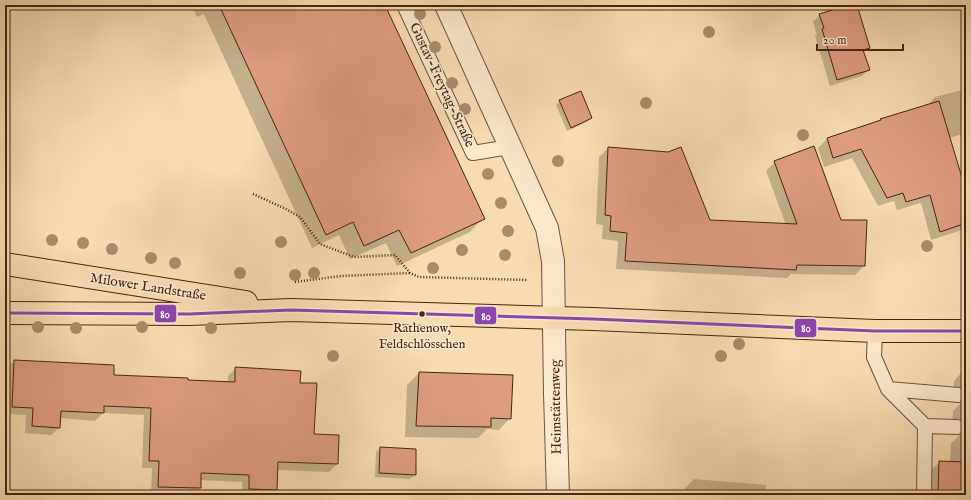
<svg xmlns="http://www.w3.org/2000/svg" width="971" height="500" viewBox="0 0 971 500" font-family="'IM FELL English',serif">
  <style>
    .shadow { fill: #0003 }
    .building { fill: #de9d7f; stroke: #472415 }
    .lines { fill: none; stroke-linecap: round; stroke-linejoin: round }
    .service-casing { stroke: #73523c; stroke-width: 16 }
    .minor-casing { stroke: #73523c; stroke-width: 24 }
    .primary-casing { stroke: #472415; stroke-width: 24 }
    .path { stroke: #472415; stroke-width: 2.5; stroke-dasharray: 1 2; stroke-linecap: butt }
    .service { stroke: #fae8cb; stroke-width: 14 }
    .minor { stroke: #fae8cb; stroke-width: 22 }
    .primary { stroke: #f7dcaf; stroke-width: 22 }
    .bus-1-casing { stroke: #fae8cb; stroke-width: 6 }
    .bus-1 { stroke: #8e44ad; stroke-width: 3 }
    .tree { fill: #a78c6a }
    .bus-dot { fill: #472415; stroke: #fae8cb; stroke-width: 1.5 }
    .labels { text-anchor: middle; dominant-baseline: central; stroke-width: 3; stroke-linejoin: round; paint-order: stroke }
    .bus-label { font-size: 13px; fill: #472415; stroke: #fae8cb }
    .street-label { font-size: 14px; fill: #472415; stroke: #fae8cb }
    .line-badge { stroke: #fae8cb; stroke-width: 1.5 }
    .badge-label { font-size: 11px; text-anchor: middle; font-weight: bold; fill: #fff }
  </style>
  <rect width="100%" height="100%" fill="#f7dcaf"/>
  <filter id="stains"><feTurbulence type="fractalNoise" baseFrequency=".005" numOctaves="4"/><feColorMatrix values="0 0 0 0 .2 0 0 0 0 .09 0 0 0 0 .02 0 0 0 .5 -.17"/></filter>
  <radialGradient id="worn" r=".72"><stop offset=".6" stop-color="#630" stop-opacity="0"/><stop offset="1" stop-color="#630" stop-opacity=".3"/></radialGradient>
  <!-- shadow -->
  <path class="shadow" d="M 191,5 L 384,5 L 483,218 L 470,232 L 397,266 L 386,243 L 350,259 L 339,235 L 312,248 L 204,14 L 197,17 Z
    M 853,5 L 856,5 L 869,47 L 863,53 L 868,70 L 862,76 L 830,86 L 815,36 L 817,35 L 813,22 L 820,15 Z
    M 900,5 L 923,5 L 901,10 Z
    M 966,89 L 966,133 L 949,138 L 966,194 L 966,228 L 965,229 L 931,240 L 921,203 L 897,210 L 894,201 L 878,206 L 852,158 L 824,167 L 818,148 L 827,139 L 926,107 L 935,97 Z
    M 560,101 L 591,118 L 587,122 L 567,131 L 556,105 Z
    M 608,148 L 710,221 L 786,225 L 766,171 L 775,162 L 840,221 L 864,266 L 855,275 L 791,274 L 787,278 L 616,269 L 618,241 L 602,239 L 603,225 L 596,224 L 599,157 Z
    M 15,361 L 113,376 L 228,383 L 228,376 L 236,368 L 299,384 L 313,435 L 338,436 L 337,464 L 329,472 L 277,470 L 276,489 L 270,495 L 242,495 L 242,482 L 200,480 L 200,488 L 193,495 L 151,494 L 152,468 L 142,468 L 144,415 L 103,413 L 95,421 L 60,418 L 59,428 L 51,435 L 25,433 L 26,415 L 5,414 L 5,362 L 13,363 Z
    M 419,373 L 510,418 L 499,430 L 487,429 L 478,438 L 405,437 L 407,385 Z
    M 961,373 L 966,374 L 966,495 L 931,495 L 932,469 L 940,462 L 950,462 L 951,443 L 959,436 L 957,430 L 952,426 L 953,411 L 961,403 L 960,398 L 954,394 L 954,381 Z
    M 380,448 L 415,475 L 410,479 L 375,477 L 376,452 Z
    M 694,479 L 766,485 L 765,495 L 685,495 L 685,488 Z"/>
  <!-- building -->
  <path class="building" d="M 219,5 L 385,5 L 485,219 L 411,253 L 399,230 L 364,246 L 353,222 L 326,235 Z
    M 849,5 L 857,5 L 870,48 L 863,50 L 870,70 L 837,80 L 822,29 L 824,28 L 819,14 Z
    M 581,91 L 592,118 L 571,128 L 559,100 Z
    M 939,101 L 966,191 L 966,223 L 940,232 L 930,195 L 906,202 L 903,193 L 887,198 L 861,149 L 833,158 L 827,138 L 881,120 L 880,119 Z
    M 814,146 L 841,220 L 867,220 L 865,266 L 797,265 L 796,270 L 625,261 L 627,233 L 610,231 L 611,216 L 605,215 L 608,147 L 668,152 L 681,147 L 710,220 L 797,224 L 774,161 Z
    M 14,360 L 114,365 L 114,375 L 188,378 L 188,380 L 235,382 L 235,367 L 301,371 L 300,383 L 317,383 L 314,434 L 339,435 L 338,464 L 278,462 L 277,490 L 249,489 L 249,475 L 201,473 L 201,488 L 158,487 L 159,461 L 149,461 L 151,408 L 104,406 L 104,413 L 61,411 L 60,428 L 32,426 L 33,408 L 12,407 Z
    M 419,372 L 513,375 L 511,419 L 491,418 L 491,427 L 416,426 Z
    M 380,447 L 416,449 L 416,475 L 379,473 Z
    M 939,461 L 966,462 L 966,495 L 938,495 Z"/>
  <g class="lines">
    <!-- service casing -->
    <g class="service-casing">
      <path id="service" d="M 404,5 L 473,153 L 510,147
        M 875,331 L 874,357 L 888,389 L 925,426 L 924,495
        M 888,389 L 959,395
        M 925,426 L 957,427"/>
    </g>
    <!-- minor casing -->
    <g class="minor-casing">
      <path id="minor" d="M 446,5 L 547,228 L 553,261 L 555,393 L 558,495"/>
    </g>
    <!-- primary casing -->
    <g class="primary-casing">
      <path id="primary" d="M 5,264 L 246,302
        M 5,313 L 189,314 L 291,310 L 593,319 L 875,331 L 966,331"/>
    </g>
    <!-- path -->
    <path class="path" d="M 253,194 L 284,208 L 300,217 L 320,244 L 354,257 L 395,255 L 410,273 L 419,277 L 527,280
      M 295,282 L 341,276 L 410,273"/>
    <!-- service -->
    <use href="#service" class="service"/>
    <!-- minor -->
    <use href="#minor" class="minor"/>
    <!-- primary -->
    <use href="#primary" class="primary"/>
    <!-- bus-1 casing -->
    <g class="bus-1-casing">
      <path id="bus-1" d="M 5,313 L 189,314 L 291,310 L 593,319 L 875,331 L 966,331"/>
    </g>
    <!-- bus-1 -->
    <use href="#bus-1" class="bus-1"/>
  </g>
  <!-- trees -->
  <g class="tree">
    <circle cx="420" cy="14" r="6"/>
    <circle cx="709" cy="32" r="6"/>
    <circle cx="435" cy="47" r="6"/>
    <circle cx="452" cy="83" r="6"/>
    <circle cx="646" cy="103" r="6"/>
    <circle cx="465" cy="109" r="6"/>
    <circle cx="803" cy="135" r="6"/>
    <circle cx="558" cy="161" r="6"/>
    <circle cx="488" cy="174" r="6"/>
    <circle cx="501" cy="203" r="6"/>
    <circle cx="508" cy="231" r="6"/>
    <circle cx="52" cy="240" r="6"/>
    <circle cx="281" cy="242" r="6"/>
    <circle cx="83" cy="243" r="6"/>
    <circle cx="927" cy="246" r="6"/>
    <circle cx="112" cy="249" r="6"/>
    <circle cx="462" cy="250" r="6"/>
    <circle cx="505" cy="255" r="6"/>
    <circle cx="151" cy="258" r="6"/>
    <circle cx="175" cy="263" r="6"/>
    <circle cx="433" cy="268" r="6"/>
    <circle cx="240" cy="273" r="6"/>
    <circle cx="314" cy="273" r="6"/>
    <circle cx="295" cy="275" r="6"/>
    <circle cx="38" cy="327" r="6"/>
    <circle cx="142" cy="327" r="6"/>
    <circle cx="76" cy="328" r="6"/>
    <circle cx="211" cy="328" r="6"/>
    <circle cx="739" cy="344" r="6"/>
    <circle cx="333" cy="356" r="6"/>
    <circle cx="721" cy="356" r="6"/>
  </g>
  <!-- markers -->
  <circle class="bus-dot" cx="422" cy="314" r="3.5"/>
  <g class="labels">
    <!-- bus labels -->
    <g class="bus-label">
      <text x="422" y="328">Rathenow,<tspan x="422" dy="16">Feldschlösschen</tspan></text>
    </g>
    <!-- street labels -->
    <g class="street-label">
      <text transform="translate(442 85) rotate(65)">Gustav-Freytag-Straße</text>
      <text transform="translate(148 287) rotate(9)">Milower Landstraße</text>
      <text transform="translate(556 407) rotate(-91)">Heimstättenweg</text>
    </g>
  </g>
  <g class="line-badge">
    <rect x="154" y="304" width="23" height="19" rx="4" fill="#8e44ad"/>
    <rect x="474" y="306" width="23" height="19" rx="4" fill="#8e44ad"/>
    <rect x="794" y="318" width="23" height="20" rx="4" fill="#8e44ad"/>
  </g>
  <g class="badge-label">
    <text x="165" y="318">80</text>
    <text x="486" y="320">80</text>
    <text x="806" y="332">80</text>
  </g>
  <!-- margin -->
  <rect width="971" height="500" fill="none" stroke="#f7dcaf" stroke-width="20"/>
  <rect x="6" y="6" width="959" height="488" fill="none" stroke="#472415" stroke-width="2"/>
  <rect x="10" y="10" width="951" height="480" fill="none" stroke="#472415"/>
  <!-- scale -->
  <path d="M817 44v6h86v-6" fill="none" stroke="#472415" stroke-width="2"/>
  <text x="823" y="44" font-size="12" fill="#472415" stroke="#fae8cb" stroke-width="3" paint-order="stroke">20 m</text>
  <rect width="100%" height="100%" filter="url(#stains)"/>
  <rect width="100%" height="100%" fill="url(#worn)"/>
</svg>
